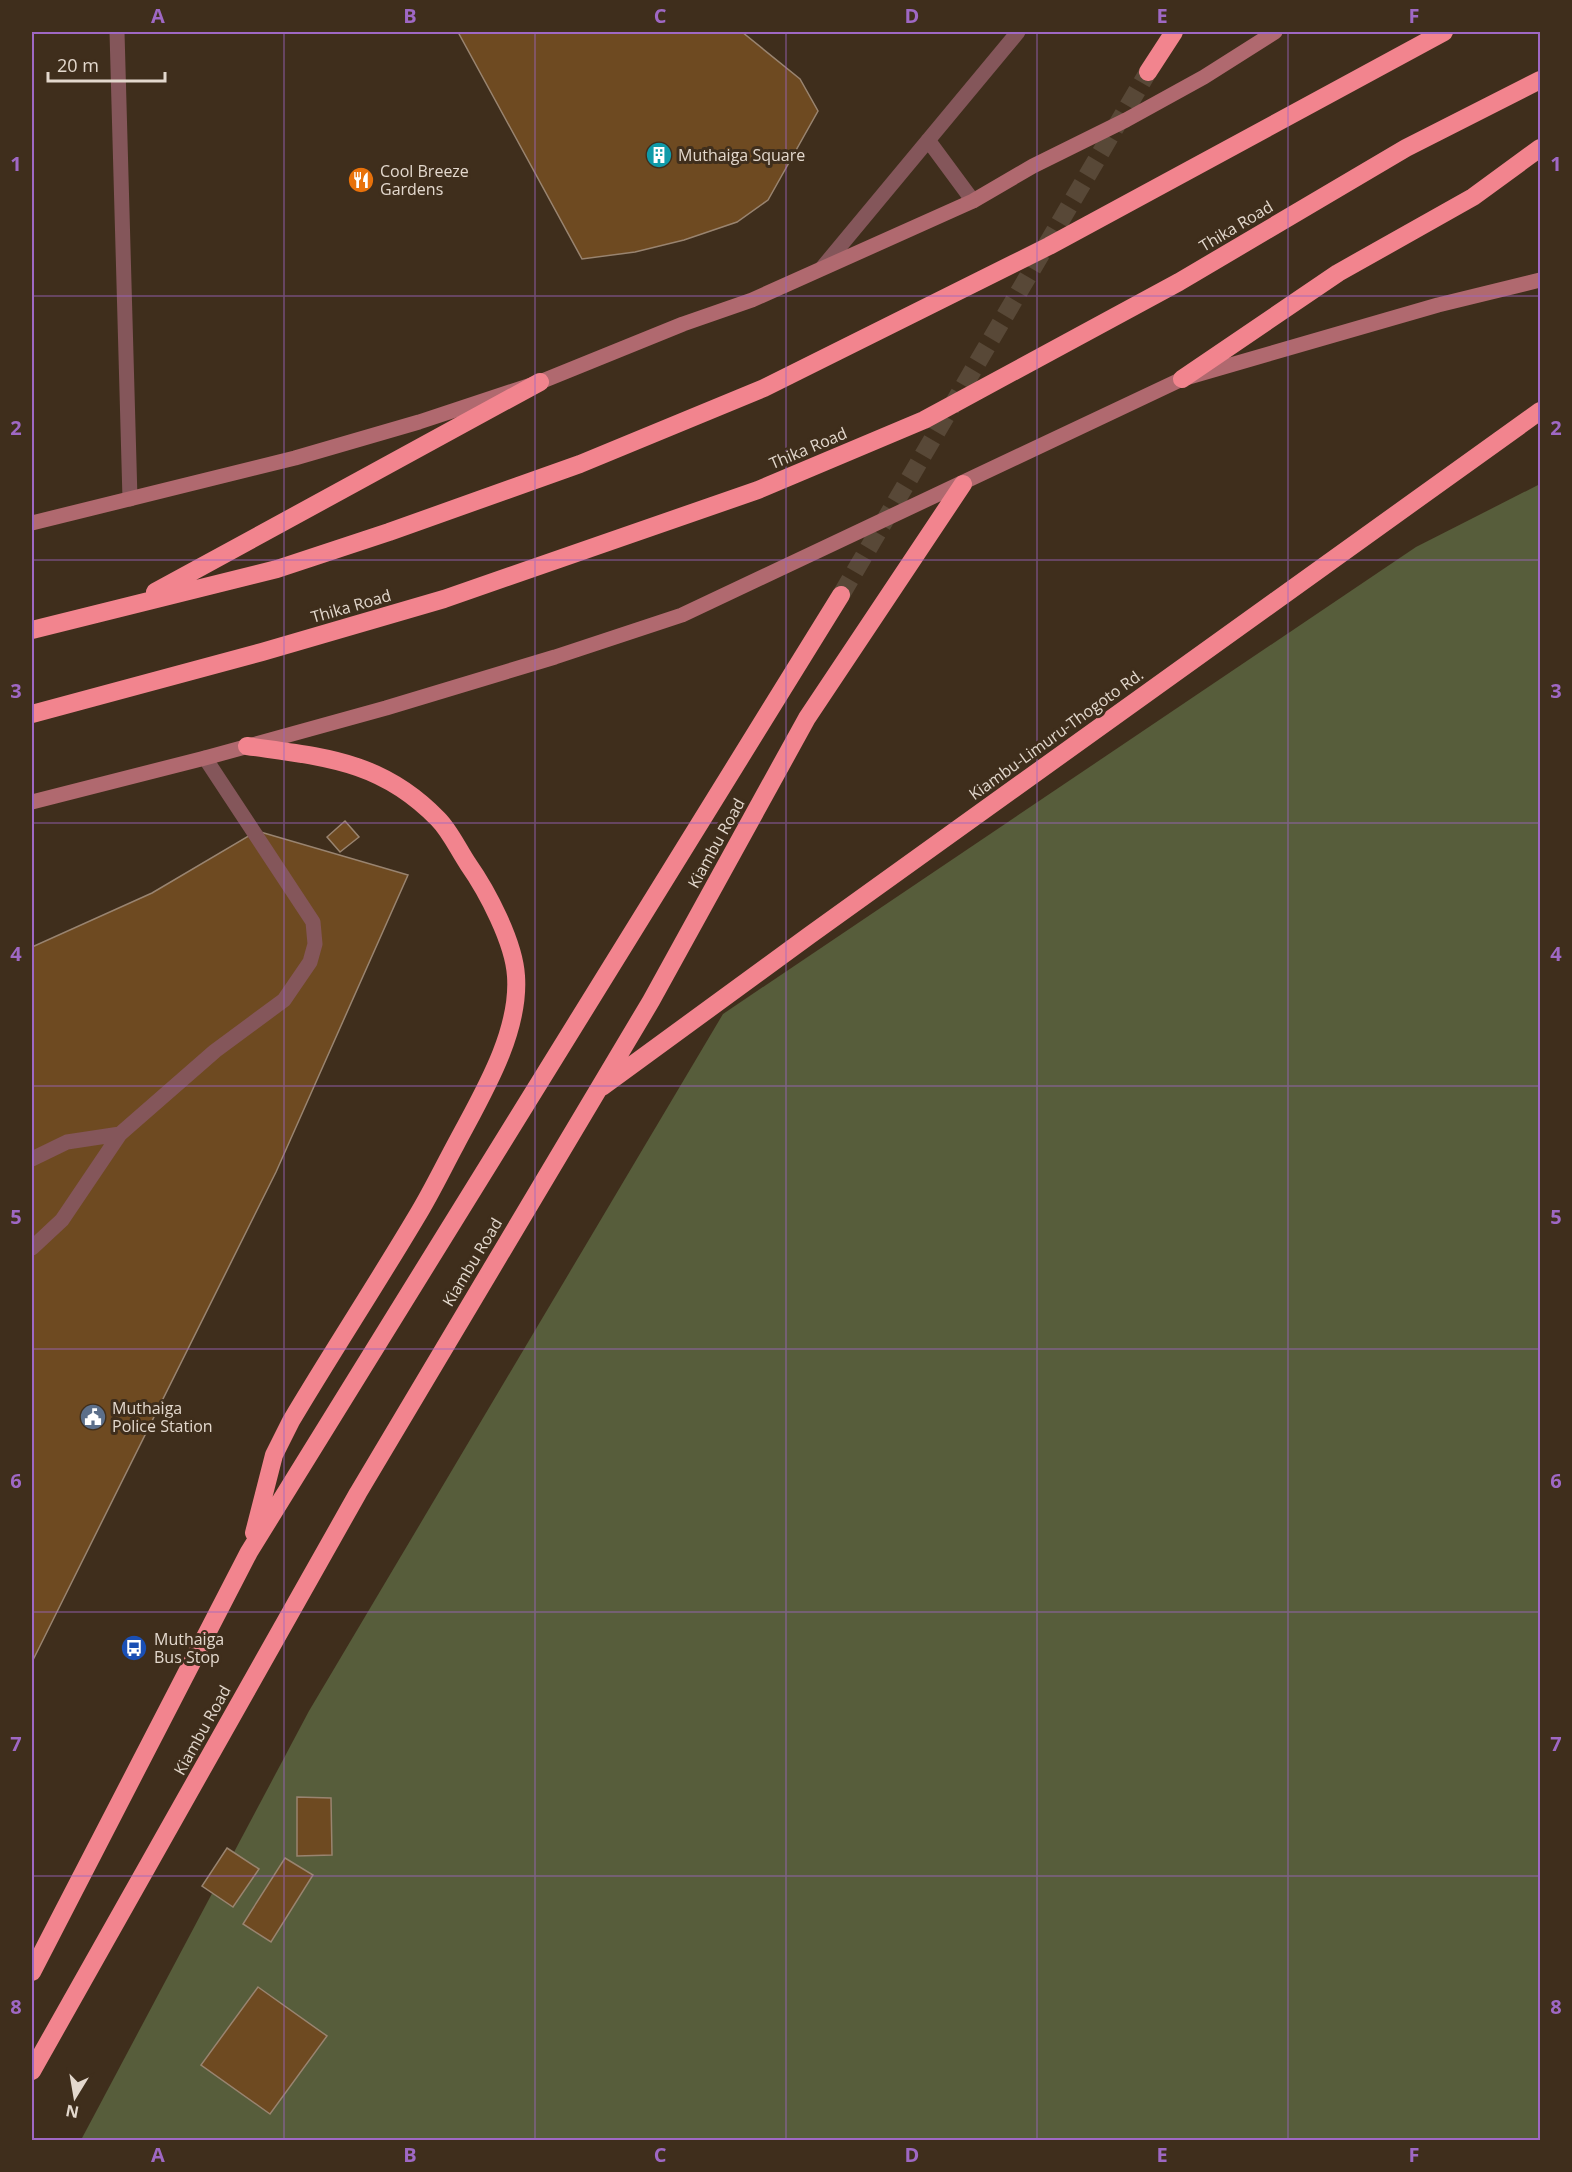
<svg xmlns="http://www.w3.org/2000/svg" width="1572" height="2172" viewBox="0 0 1572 2172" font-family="'Open Sans',sans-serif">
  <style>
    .green { fill: #575d3b }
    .building { fill: #6e4a21; stroke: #998470; stroke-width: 1.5 }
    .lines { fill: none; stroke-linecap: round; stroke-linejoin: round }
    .highway-tunnel { stroke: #584837; stroke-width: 18; stroke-dasharray: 18 9; stroke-linecap: butt }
    .lane { stroke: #84565a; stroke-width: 15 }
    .street { stroke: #84565a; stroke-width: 15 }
    .secondary { stroke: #b0696f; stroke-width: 15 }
    .highway { stroke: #f2848e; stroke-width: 18 }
    .grid { fill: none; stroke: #9f68c4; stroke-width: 1.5; stroke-opacity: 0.55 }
    .labels { text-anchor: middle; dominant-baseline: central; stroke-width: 6; stroke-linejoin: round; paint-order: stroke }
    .poi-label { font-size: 16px; fill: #e3d8cd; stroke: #3f2e1c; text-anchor: start }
    .street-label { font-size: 16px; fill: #e3d8cd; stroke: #3f2e1c }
    .neatline { fill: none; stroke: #9f68c4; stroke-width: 2 }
    .grid-label { font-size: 20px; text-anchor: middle; font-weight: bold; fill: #9f68c4 }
  </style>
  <rect width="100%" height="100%" fill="#3f2e1c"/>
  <!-- green -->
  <path class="green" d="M 1540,484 L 1540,2140 L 81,2140 L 309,1711 L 723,1014 L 1416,547 Z"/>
  <!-- building -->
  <path class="building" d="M 458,32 L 742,32 L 800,79 L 818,111 L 768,200 L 737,222 L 684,240 L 635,252 L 582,259 Z
    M 345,821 L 359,837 L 340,852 L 327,837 Z
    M 257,831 L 408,875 L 276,1172 L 32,1662 L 32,947 L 152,893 Z
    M 297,1797 L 331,1798 L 332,1855 L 297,1856 Z
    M 227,1848 L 259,1869 L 233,1907 L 202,1886 Z
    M 285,1858 L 313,1875 L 271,1942 L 243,1924 Z
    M 258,1987 L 327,2036 L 270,2114 L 201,2065 Z"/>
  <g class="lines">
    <!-- highway-tunnel -->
    <path class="highway-tunnel" d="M 841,595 L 1148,72"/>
    <!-- lane -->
    <path class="lane" d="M 32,1159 L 67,1142 L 120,1134
      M 32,1248 L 62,1220 L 120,1134 L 215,1051 L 284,1000 L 310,962 L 315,944 L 313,922 L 205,758"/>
    <!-- street -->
    <path class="street" d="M 117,32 L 130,499
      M 928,140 L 973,201
      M 822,268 L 1018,32"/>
    <!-- secondary -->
    <path class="secondary" d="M 32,523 L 295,458 L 419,422 L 540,382 L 683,324 L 752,300 L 973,201 L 1033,166 L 1126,120 L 1204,77 L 1275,32
      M 32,802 L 205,758 L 386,708 L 555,657 L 682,615 L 1182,379 L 1438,305 L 1540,280"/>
    <!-- highway -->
    <path class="highway" d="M 1148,72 L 1174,32
      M 1182,379 L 1338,273 L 1473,197 L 1540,148
      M 155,592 L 540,382
      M 32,630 L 277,569 L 389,532 L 580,464 L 764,388 L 1049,246 L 1444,32
      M 32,714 L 262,652 L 444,599 L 758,490 L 924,420 L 1179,282 L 1406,148 L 1540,80
      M 247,746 C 323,757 381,760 438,819 C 450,831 458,849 468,864 C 487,891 514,942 516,976 C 520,1033 482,1095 456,1144 C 443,1168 431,1193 417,1216 C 376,1285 332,1352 291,1421 L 274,1455 L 254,1533
      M 602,1087 L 810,935 L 1540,411
      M 32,1972 L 249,1552 L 841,595
      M 32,2071 L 358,1493 L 651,1001 L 807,718 L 963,484"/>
  </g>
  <!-- grid -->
  <path class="grid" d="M 284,32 L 284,2140M 535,32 L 535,2140M 786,32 L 786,2140M 1037,32 L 1037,2140M 1288,32 L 1288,2140M 32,296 L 1540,296M 32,560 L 1540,560M 32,823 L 1540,823M 32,1086 L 1540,1086M 32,1349 L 1540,1349M 32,1612 L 1540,1612M 32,1876 L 1540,1876"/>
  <!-- icons -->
  <defs>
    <g id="building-disc" transform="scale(1.35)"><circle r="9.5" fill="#0f9aa8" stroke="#3f2e1c"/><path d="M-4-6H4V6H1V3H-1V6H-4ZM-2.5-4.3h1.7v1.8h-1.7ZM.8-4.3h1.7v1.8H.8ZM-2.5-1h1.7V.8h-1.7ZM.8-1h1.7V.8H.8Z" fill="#fff"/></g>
    <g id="restaurant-disc" transform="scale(1.35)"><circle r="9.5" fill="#e8710a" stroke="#3f2e1c"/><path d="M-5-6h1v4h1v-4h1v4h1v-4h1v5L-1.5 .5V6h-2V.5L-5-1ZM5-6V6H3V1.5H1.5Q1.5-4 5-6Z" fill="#fff"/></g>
    <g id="civic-disc" transform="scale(1.35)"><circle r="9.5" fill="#5c6f8a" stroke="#3f2e1c"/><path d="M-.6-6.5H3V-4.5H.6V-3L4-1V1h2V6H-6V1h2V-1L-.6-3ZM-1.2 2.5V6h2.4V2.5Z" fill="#fff"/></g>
    <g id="bus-disc" transform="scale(1.35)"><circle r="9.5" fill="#1a4fb4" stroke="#3f2e1c"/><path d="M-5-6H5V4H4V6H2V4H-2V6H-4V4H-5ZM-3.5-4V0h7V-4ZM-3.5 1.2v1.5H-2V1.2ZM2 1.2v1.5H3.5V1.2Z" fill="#fff"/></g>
  </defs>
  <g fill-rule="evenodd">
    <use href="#building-disc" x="659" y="155"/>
    <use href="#restaurant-disc" x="361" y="180"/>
    <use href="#civic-disc" x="93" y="1417"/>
    <use href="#bus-disc" x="134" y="1648"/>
  </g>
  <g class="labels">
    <!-- poi labels -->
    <g class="poi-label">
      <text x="678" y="155">Muthaiga Square</text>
      <text x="380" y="171">Cool Breeze<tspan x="380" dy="18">Gardens</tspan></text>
      <text x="112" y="1408">Muthaiga<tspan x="112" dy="18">Police Station</tspan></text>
      <text x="154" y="1639">Muthaiga<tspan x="154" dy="18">Bus Stop</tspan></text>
    </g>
    <!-- street labels -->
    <g class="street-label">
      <text transform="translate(1236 226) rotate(-31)">Thika Road</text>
      <text transform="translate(808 448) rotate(-23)">Thika Road</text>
      <text transform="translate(351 606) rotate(-16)">Thika Road</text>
      <text transform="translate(1056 734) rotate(-36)">Kiambu-Limuru-Thogoto Rd.</text>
      <text transform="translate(716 843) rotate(-61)">Kiambu Road</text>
      <text transform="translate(472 1262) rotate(-59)">Kiambu Road</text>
      <text transform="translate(202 1730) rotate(-61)">Kiambu Road</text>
    </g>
  </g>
  <!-- border -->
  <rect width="1572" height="2172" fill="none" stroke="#3f2e1c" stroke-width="66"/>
  <!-- north arrow -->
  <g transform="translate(75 2097) rotate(191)" stroke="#3f2e1c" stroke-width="4.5" paint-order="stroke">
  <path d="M0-4.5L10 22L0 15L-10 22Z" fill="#e3d8cd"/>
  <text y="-9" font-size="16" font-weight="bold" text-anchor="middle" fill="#e3d8cd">N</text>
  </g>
  <!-- scale -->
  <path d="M48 72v9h117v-9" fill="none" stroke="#e3d8cd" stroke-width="3"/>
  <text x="57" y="72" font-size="18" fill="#e3d8cd" stroke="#3f2e1c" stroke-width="4.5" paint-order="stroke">20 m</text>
  <rect x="33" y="33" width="1506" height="2106" class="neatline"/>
  <g class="grid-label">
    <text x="158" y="23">A</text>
    <text x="410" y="23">B</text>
    <text x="660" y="23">C</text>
    <text x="912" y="23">D</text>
    <text x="1162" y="23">E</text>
    <text x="1414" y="23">F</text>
    <text x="16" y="171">1</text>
    <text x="1556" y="171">1</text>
    <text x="16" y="435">2</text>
    <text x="1556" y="435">2</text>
    <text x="16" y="698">3</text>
    <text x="1556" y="698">3</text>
    <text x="16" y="961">4</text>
    <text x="1556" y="961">4</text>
    <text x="16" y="1224">5</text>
    <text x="1556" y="1224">5</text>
    <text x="16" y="1488">6</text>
    <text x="1556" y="1488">6</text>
    <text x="16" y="1751">7</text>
    <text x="1556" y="1751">7</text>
    <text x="16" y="2014">8</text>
    <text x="1556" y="2014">8</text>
    <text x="158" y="2162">A</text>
    <text x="410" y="2162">B</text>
    <text x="660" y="2162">C</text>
    <text x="912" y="2162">D</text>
    <text x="1162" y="2162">E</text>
    <text x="1414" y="2162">F</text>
  </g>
</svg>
